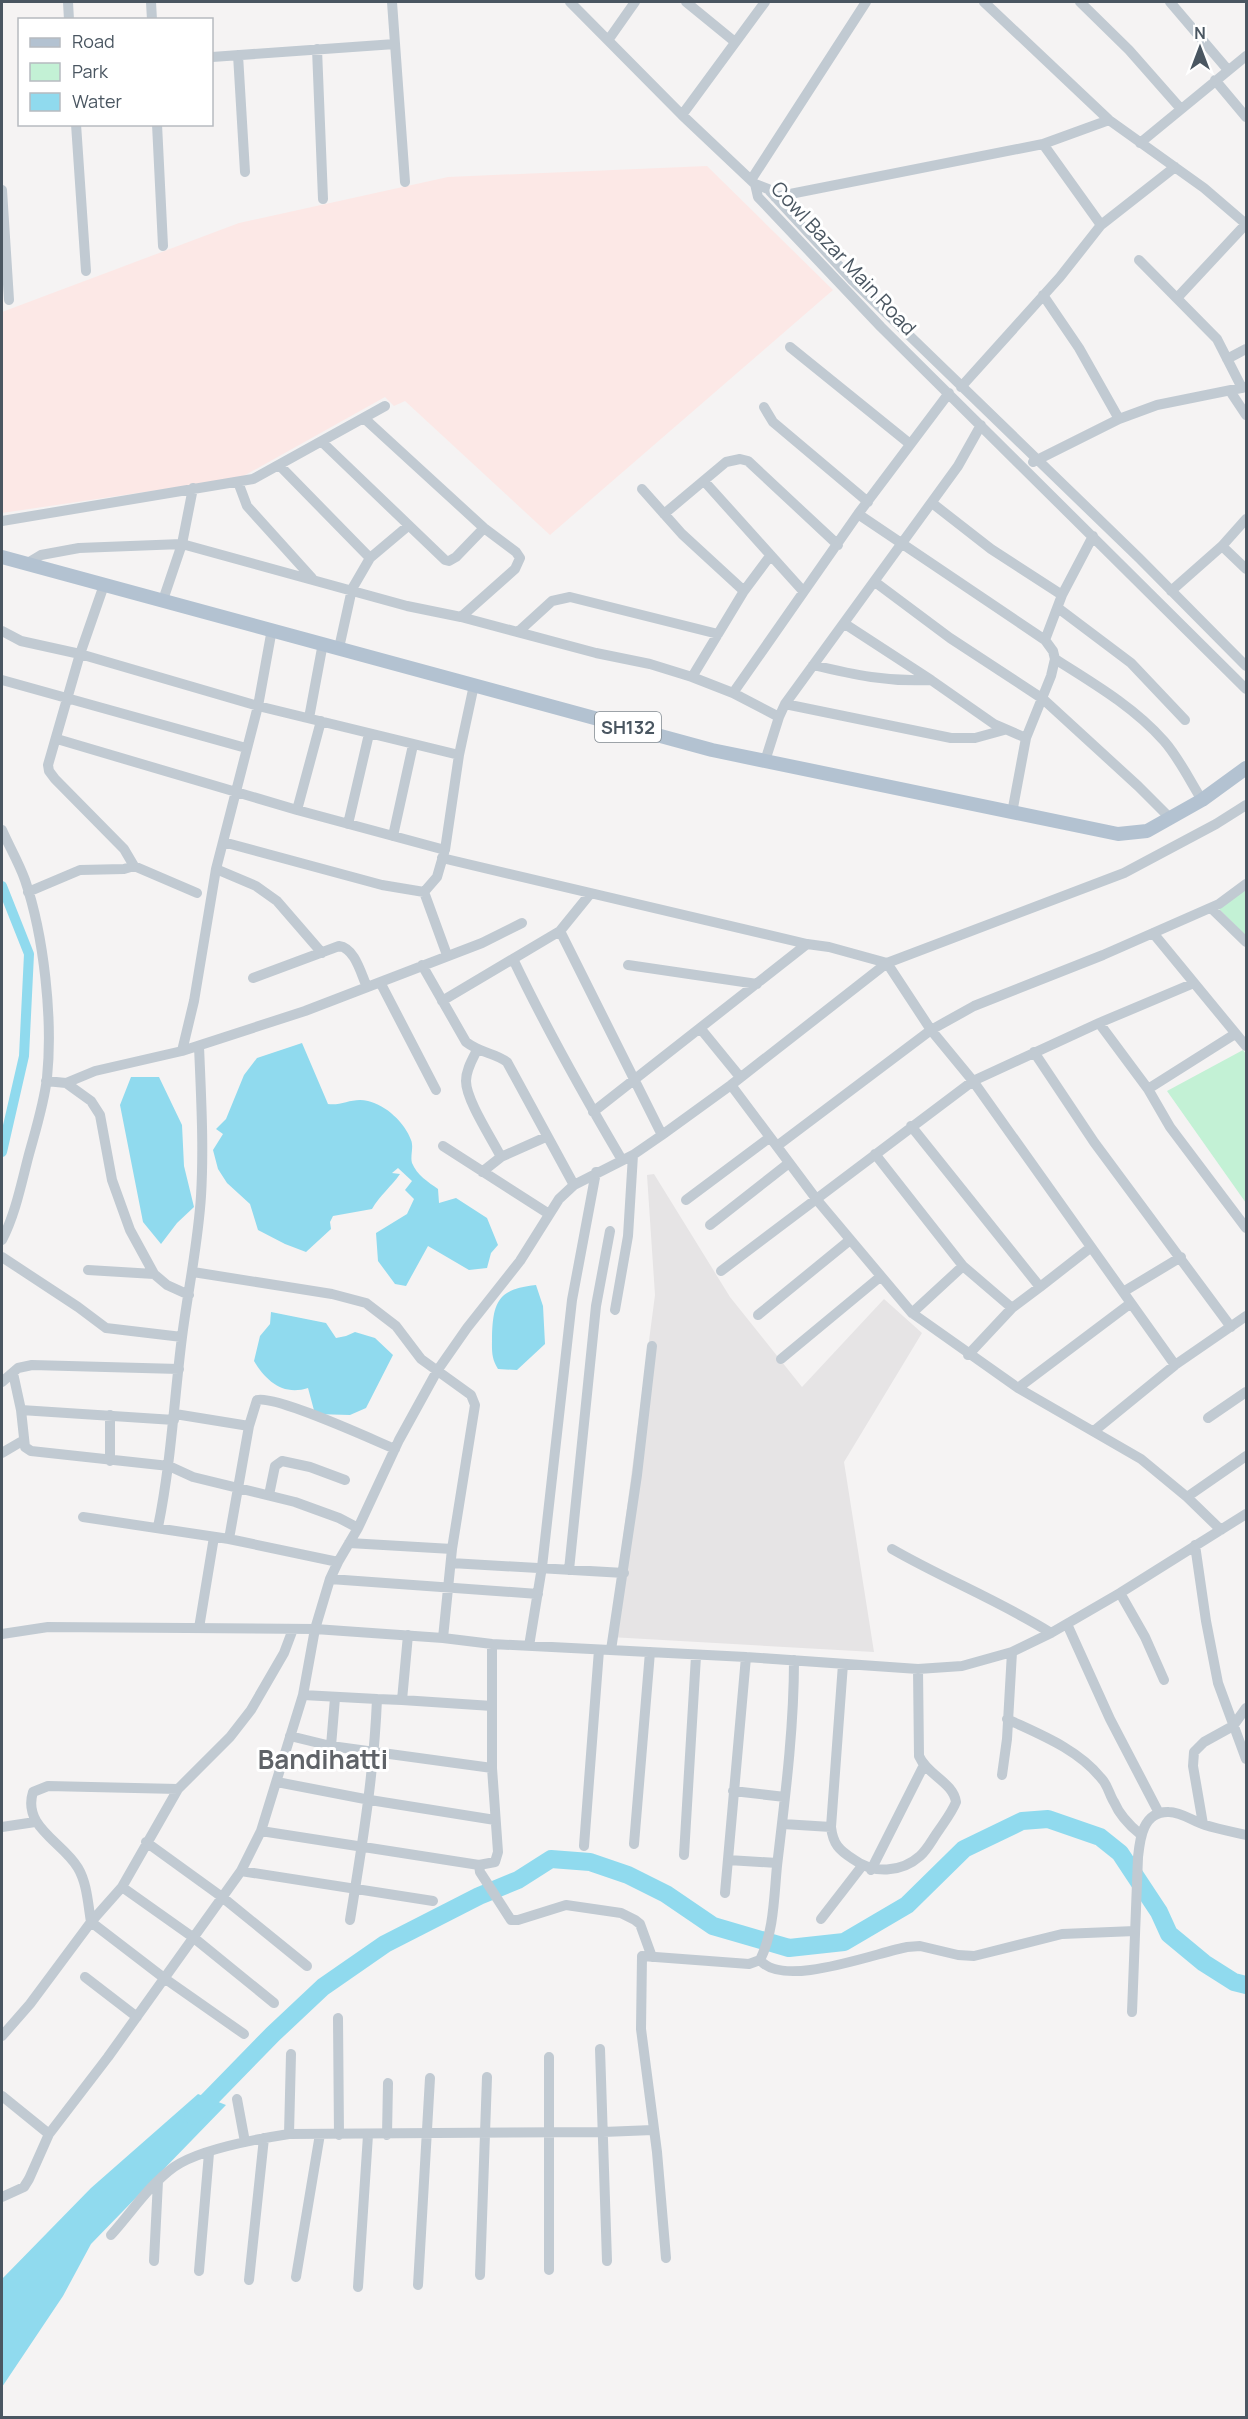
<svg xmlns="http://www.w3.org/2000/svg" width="1248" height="2419" viewBox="0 0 1248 2419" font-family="Manrope,sans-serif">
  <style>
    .education { fill: #e6e4e5 }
    .medical { fill: #fce8e6 }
    .green { fill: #c3f1d5 }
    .water { fill: #90daee }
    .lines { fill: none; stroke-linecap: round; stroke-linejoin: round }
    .canal { stroke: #90daee; stroke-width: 10 }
    .river { stroke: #90daee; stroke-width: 18 }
    .minor { stroke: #c1cad2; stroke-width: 10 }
    .major { stroke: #b3c2d1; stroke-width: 14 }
    .labels { text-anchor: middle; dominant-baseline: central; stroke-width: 6; stroke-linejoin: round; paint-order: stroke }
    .shield { fill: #fff; stroke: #808990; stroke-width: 1.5 }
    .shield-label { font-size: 18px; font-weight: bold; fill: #4a5661 }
    .street-label { font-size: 20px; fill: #4a5661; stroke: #fff }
    .district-label { font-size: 26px; font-weight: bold; fill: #5f6368; stroke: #fff }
  </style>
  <rect width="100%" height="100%" fill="#f5f3f3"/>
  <!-- education -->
  <path class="education" d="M 654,1174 L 730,1297 L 802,1387 L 884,1299 L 922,1333 L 844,1462 L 874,1652 L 610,1637 L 655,1295 L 647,1175 Z"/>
  <!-- medical -->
  <path class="medical" d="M 707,166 L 833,290 L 550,535 L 405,401 L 394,406 L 385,397 L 240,478 L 2,513 L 2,312 L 239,223 L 448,177 Z"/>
  <!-- green -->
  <path class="green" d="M 1246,888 L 1246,936 L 1219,909 Z
    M 1243,1050 L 1246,1054 L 1246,1203 L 1167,1091 Z"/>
  <!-- water -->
  <path class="water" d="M 302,1043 L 328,1104 C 342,1106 353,1097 368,1101 C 386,1105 405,1123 411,1140 C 414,1147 410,1156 412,1163 C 417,1175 428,1182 438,1189 L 439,1203 L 456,1198 L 487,1218 L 498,1245 L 491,1253 L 487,1268 L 469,1270 L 428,1246 L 406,1286 L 395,1284 L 378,1261 L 376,1233 L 407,1214 L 414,1199 L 405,1190 L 412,1181 L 398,1168 L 392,1173 L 400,1174 C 391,1187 380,1195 372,1209 L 333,1216 L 330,1222 L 331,1229 L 306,1252 L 285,1244 L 258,1230 L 250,1204 L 227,1183 L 218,1169 L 213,1150 L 223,1134 L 216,1129 L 226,1119 L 244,1075 L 257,1058 Z
    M 131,1077 L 159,1077 L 182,1125 L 184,1166 L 194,1207 L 177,1223 L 161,1244 L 143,1222 L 120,1105 Z
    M 536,1285 L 543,1306 L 545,1344 L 517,1370 L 498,1369 C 491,1358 492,1350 492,1337 C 493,1302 498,1289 536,1285 Z
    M 271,1312 L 326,1323 L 336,1338 L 346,1336 L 355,1332 L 375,1338 L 393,1355 L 366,1408 L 350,1415 L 315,1414 L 308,1388 C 283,1396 266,1381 254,1361 L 260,1336 L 270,1324 Z
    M 198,2094 L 226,2105 L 91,2244 L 63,2296 L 2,2387 L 2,2279 L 91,2188 Z"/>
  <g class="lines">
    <!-- canal -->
    <path class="canal" d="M 2,886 L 29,954 L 24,1056 L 2,1152"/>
    <!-- river -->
    <path class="river" d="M 193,2116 L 273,2034 L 323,1987 L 385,1944 L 479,1896 L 518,1880 L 551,1859 L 590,1862 L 628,1875 L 666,1894 L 713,1926 L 789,1948 L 844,1942 L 907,1905 L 964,1849 L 1022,1821 L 1048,1819 L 1100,1837 L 1120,1853 L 1159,1912 L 1169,1934 L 1204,1963 L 1234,1982 L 1246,1985"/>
    <!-- minor -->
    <path class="minor" d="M 68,2 L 69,20
      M 151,2 L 152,20
      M 392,2 L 405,182
      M 570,2 L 682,115 L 755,184 L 768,189 L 853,281 L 1139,558 L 1246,666
      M 686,2 L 735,42
      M 984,2 L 1109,120 L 1204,188 L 1246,224
      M 1080,2 L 1129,50 L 1181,109
      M 1170,2 L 1228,70
      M 609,39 L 635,2
      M 317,49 L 323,199
      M 238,55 L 245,172
      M 212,57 L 395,44
      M 1215,80 L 1246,117
      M 682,115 L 765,2
      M 76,124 L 86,271
      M 157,124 L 163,246
      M 1140,143 L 1246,56
      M 1043,144 L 1101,225
      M 751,180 L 866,2
      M 755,184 L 758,197 L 881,327 L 1246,689
      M 2,190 L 9,300
      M 775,197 L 1043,144 L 1109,120
      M 1139,260 L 1217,339 L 1242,388
      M 1043,295 L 1079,348 L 1119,419
      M 1177,298 L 1246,224
      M 790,347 L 910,444
      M 1227,359 L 1246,349
      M 961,387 L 1060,277 L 1101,225 L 1175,167
      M 1230,391 L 1246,415
      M 764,407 L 773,422 L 868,502
      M 365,419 L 484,528 L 516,552 L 520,558 L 515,569 L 461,617
      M 322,442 L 445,560 L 449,561 L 456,557 L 484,528
      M 1033,462 L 1119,419 L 1157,405 L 1246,387
      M 280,466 L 370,558
      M 704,481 L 803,591
      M 238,482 L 247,506 L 312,578
      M 193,488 L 182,544 L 407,606 L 461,617 L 596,653 L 650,664 L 692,677 L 733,693 L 779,717
      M 642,489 L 682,534 L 744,591
      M 932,503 L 991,549 L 1062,595
      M 664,514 L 726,462 L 740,459 L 748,461 L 838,545
      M 858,514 L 1045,640 L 1053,651 L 1055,659 L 1051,676 L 1026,738 L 1012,813
      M 2,521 L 253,479 L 385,406
      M 1222,546 L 1246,569
      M 26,564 L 41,555 L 79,548 L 182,544 L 163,600
      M 875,582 L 950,638 L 1043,699 L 1138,786 L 1171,819
      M 104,585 L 80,654 L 48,765 L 49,771 L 55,779 L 124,849 L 134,866
      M 1171,591 L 1222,546 L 1246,519
      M 1058,608 L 1131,663 L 1185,720
      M 845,624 L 931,680 L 994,724 L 1026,738
      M 2,631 L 21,641 L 80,654 L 258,706 L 459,755
      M 518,632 L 552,601 L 570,597 L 718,634
      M 1045,640 L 1062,595 L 1093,536
      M 339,648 L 352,589 L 370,558 L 408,526
      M 1055,659 C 1093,683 1134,707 1164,741 C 1179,758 1190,781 1202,800
      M 813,665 C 855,675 887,682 931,680
      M 692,677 L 744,591 L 770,556
      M 2,680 L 246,748
      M 733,693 L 858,514 L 949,393
      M 785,704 L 951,738 L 975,738 L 1004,730
      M 309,718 L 323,643
      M 57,739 L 297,810 L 445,850 L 459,755 L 474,685
      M 765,761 L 779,717 L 785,704 L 958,466 L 981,425
      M 297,810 L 321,721
      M 348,824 L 369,734
      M 2,830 C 9,846 19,863 25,880 C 44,936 53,1019 47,1078 C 44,1104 35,1132 28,1158 C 21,1185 15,1215 2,1240
      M 393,836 L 413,745
      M 223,842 L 382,885 L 424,892 L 437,877 L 444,853
      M 442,858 L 807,944 L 829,947 L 887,963 L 931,1030 L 973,1081 L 1175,1365
      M 216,869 L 256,886 L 277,901 L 322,953
      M 28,892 L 80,870 L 124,869 L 134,866 L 197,893
      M 424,892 L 447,955
      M 1211,908 L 1246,942
      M 560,931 L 662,1135
      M 1153,933 L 1246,1046
      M 513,959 C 546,1028 583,1094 622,1160
      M 422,965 L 466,1042 C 482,1054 493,1052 507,1062 L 574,1185
      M 628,965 L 757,984
      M 253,978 L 339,946 C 355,948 361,974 367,987
      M 380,982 L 436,1090
      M 442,1001 L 560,931 L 590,894
      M 1099,1023 L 1148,1089 L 1170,1127 L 1246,1228
      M 700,1028 L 740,1077
      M 477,1050 C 472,1060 466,1070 466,1081 C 466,1100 492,1139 501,1157
      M 182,1051 L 194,1001 L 216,869 L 258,706 L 272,629
      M 1034,1052 L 1094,1142 L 1231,1327
      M 46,1081 L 66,1083 L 91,1101 L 100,1115 L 112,1180 L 130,1230 L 154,1274 L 167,1285 L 189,1295
      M 66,1083 L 95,1071 L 182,1051 L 305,1011 L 482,943 L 522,923
      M 731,1085 L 817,1200 L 912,1313 L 1018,1388 L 1141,1459 L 1187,1497 L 1221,1530
      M 1148,1089 L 1235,1034
      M 593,1112 L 807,944
      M 911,1126 L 1040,1287 L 1090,1248
      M 443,1146 L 549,1214
      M 777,1146 L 931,1030 L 974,1006 L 1103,955 L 1219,904 L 1246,884
      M 875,1154 L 963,1266 L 1012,1308
      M 482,1172 L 501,1157 L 546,1137
      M 686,1200 L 769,1138
      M 710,1225 L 789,1163
      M 2,1257 L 78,1307 L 106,1328 L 182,1337
      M 88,1270 L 154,1274
      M 721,1271 L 973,1081 L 1099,1023 L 1194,983
      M 193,1272 L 332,1294 L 366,1303 L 396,1326 L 421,1359 L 471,1395 L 475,1405 L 452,1549 L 443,1638
      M 1123,1292 L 1181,1257
      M 615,1310 L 628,1236 L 633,1155
      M 912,1313 L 963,1266
      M 758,1315 L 850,1240
      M 968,1355 L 1012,1308 L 1040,1287
      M 781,1359 L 880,1277
      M 13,1373 L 21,1410 L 25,1447 L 31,1451 L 169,1466 L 193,1477 L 295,1502 L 339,1518 L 358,1528
      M 2,1382 L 18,1368 L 32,1365 L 179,1369
      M 1018,1388 L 1131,1303
      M 21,1410 L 174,1420
      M 175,1414 L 249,1426
      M 110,1415 L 110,1461
      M 1208,1418 L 1246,1392
      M 1094,1431 L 1175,1365 L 1246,1316
      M 2,1453 L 24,1440
      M 269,1495 L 275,1466 L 282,1461 L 310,1467 L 345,1480
      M 1187,1497 L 1246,1456
      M 83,1517 L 229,1539 L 338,1562
      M 158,1527 C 171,1464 174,1400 182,1337 C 188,1290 198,1244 201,1196 C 204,1147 201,1095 199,1046
      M 229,1539 L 249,1426 L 257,1400 C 276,1395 371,1439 395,1449
      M 349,1543 L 452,1549
      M 1195,1545 L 1206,1621 L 1218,1683 L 1246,1759
      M 892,1549 C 944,1579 1000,1601 1051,1633
      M 451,1563 L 624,1573
      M 569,1570 L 596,1306 L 610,1231
      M 330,1579 L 538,1594
      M 1120,1593 L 1145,1637 L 1164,1680
      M 1067,1624 L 1110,1719 L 1159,1813
      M 199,1628 L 214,1537
      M 2,1634 L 48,1627 L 315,1629 L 443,1638 L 492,1644 L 746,1657 L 918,1669 L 962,1666 L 1012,1652 L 1051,1633 L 1120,1593 L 1246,1514
      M 529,1646 L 542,1567 L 572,1300 L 596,1172
      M 611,1650 L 637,1475 L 652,1346
      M 843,1664 L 831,1827 C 833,1844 839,1850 853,1859 C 873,1874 901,1873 920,1856 C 928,1849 933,1838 939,1830 C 945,1821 952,1812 956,1802 C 953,1782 927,1775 919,1756 L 918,1669
      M 303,1695 L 377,1699
      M 402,1700 L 492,1706
      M 1007,1719 C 1039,1734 1078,1749 1101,1778 C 1108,1785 1109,1794 1114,1802 C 1120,1816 1129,1825 1140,1834
      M 290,1736 L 331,1746 L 492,1768
      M 331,1746 L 335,1698
      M 1002,1775 L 1007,1739 L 1012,1652
      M 277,1782 L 370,1800 L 495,1820
      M 178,1789 L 48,1786 L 33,1792 C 22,1827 63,1842 78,1868 C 87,1883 88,1904 91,1922 L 164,1978 L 244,2034
      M 733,1791 L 785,1797
      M 783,1824 L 831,1827
      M 1203,1824 L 1193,1766 L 1194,1752 L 1204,1742 L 1233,1726 L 1246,1708
      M 2,1827 L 35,1822
      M 261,1831 L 479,1865 L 495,1862 L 498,1852 L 492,1768 L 492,1644
      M 146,1842 L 222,1897 L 307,1966
      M 634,1844 L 650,1652
      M 584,1846 L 599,1650
      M 684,1855 L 696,1656
      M 728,1860 L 777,1863
      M 479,1865 L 480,1872 L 511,1920 L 518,1920 L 566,1905 L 621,1913 L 635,1920 L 640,1924 L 652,1957
      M 871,1870 L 923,1767
      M 241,1871 L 433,1901
      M 122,1887 L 194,1938 L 274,2003
      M 725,1893 L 746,1657
      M 821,1919 L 862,1866
      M 350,1920 C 362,1846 374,1774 377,1699 L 402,1700 L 408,1635
      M 760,1960 C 783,1989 875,1953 907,1947 L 920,1946 L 958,1955 L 974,1956 L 1062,1934 L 1135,1931
      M 85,1977 L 137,2017
      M 1132,2012 L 1138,1857 C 1140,1838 1143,1811 1169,1812 C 1181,1812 1193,1821 1205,1825 C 1218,1829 1233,1832 1246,1835
      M 338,2018 L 339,2135
      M 2,2036 L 30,2004 L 91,1922 L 122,1887 L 178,1789 L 230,1737 L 251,1710 L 284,1653 L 293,1629
      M 600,2049 L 607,2261
      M 549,2057 L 549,2270
      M 2,2096 L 49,2134
      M 237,2099 L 245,2142
      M 289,2134 L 291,2054
      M 387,2135 L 388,2083
      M 2,2197 L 24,2187 L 29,2179 L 49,2134 L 108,2057 L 241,1871 L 261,1831 L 303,1695 L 315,1629 L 330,1579 L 338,1562 L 358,1528 L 399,1440 L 437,1371 L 467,1328 L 520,1261 L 559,1199 L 574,1185 L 633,1155 L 662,1135 L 731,1085 L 887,963 L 1124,873 L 1216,824 L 1246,805
      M 111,2235 C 131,2213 149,2185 174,2167 C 200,2149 257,2139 289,2134 L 603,2132 L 653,2130
      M 666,2258 L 657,2152 L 641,2029 L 642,1956 L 749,1964 L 760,1960 C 774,1932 774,1896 777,1866 C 785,1798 794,1729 794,1660
      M 154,2261 L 158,2181
      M 199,2271 L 209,2153
      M 480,2275 L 487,2077
      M 296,2277 L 320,2134
      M 249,2280 L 264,2138
      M 418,2285 L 430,2078
      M 358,2287 L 368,2135"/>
    <!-- major -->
    <path class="major" d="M 2,557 L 712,750 L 1118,834 L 1147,831 L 1202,800 L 1246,768"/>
  </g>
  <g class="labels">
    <!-- shield labels -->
    <rect class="shield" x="595" y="712" width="66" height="30" rx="4.5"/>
    <g class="shield-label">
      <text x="628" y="727">SH132</text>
    </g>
    <!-- street labels -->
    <g class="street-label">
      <text transform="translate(844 258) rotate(47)">Cowl Bazar Main Road</text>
    </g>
    <!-- district labels -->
    <g class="district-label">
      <text x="323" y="1759">Bandihatti</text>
    </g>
  </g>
  <!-- border -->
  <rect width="1248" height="2419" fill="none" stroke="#4a5661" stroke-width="6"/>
  <!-- legend -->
  <rect x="18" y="18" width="195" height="108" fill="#ffffff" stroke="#b7bbc0" stroke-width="1.5"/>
  <rect x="30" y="38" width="30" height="9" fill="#b3c2d1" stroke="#b7bbc0" stroke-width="1.5"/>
  <text x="72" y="48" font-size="18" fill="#4a5661">Road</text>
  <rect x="30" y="63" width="30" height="18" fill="#c3f1d5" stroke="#b7bbc0" stroke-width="1.5"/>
  <text x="72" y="78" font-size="18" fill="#4a5661">Park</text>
  <rect x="30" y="93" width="30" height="18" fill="#90daee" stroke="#b7bbc0" stroke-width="1.5"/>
  <text x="72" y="108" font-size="18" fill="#4a5661">Water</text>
  <!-- north arrow -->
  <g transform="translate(1200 48)" stroke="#ffffff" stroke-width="4.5" paint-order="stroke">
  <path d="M0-4.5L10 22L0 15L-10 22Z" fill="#4a5661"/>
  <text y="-9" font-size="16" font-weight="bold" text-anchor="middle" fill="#4a5661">N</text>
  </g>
</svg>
